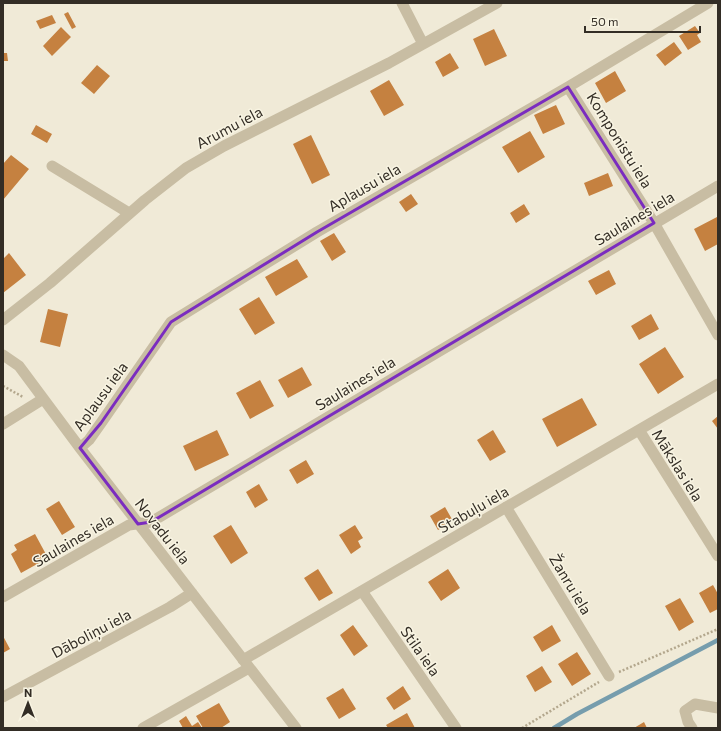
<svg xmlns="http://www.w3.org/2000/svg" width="721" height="731" viewBox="0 0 721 731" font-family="Commissioner,sans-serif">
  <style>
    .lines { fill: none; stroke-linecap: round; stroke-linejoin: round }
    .stream { stroke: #769dad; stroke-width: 4.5 }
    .building { fill: #c58140 }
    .path { stroke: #b3a78d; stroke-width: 2.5; stroke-dasharray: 2 2; stroke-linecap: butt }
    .minor { stroke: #c8bda3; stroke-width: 11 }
    .marked { fill: none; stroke: #7b2cbf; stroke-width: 3; stroke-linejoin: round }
    .labels { text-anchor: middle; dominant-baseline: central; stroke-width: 3; stroke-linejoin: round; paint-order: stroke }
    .street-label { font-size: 15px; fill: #332d25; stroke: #f8f4e2 }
  </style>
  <rect width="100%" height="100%" fill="#f0ead7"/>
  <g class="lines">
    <!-- stream -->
    <path class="stream" d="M 554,728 L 577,714 L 718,640"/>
  </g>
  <!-- building -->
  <path class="building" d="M 68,12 L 76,27 L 72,29 L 64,14 Z
    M 52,15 L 56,23 L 40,29 L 36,21 Z
    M 695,26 L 700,33 L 697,35 L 701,42 L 688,50 L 679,36 Z
    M 61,27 L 71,37 L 52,56 L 43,46 Z
    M 494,29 L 507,56 L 485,66 L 473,39 Z
    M 674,42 L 682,53 L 665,66 L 656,55 Z
    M 3,53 L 7,53 L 8,61 L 3,61 Z
    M 450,53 L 459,68 L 443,77 L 435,62 Z
    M 97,65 L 110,76 L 94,94 L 81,83 Z
    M 615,71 L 626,91 L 606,103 L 595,83 Z
    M 389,80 L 404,105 L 384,116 L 370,91 Z
    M 556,105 L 565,124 L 543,134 L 534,115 Z
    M 36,125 L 52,134 L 47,143 L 31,134 Z
    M 530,131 L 545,157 L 518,173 L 502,147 Z
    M 311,135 L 330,175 L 312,184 L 293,144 Z
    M 11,155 L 29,169 L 3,200 L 3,164 Z
    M 608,173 L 613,186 L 589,196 L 584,183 Z
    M 411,194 L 418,204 L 406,212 L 399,202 Z
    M 524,204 L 530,214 L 516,223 L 510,213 Z
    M 717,217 L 718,244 L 705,251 L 694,229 Z
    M 334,233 L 346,252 L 332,261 L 320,241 Z
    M 9,253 L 26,275 L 3,293 L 3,259 Z
    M 297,259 L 308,277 L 276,296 L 265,277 Z
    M 609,270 L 616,284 L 596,295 L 588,281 Z
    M 259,297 L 275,323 L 255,335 L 239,309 Z
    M 48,309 L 68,314 L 60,347 L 40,342 Z
    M 651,314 L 659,329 L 639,340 L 631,326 Z
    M 665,347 L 684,377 L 658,394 L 639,364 Z
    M 302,367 L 312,385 L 288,398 L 278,380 Z
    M 260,380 L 274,406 L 250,419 L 236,393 Z
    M 582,398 L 597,425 L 557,447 L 542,419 Z
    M 718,416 L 718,429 L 712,421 Z
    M 217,430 L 229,455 L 195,471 L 183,446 Z
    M 493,430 L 506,452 L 490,461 L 477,440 Z
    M 306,460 L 314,474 L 297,484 L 289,470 Z
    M 259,484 L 268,500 L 255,508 L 246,492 Z
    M 59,501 L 75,527 L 62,535 L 46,509 Z
    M 445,507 L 453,521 L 438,530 L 430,516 Z
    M 231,525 L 248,553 L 231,564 L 213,536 Z
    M 355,525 L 363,538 L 358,541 L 361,547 L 351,554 L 339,535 Z
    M 35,534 L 48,558 L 21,573 L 11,554 L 17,550 L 14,545 Z
    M 318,569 L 333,593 L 319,601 L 304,578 Z
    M 448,569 L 460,588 L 441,601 L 428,582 Z
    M 713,585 L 718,594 L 718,609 L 710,613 L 699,593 Z
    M 680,598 L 694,622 L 679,631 L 665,606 Z
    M 353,625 L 368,646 L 354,656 L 340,635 Z
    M 552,625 L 561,641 L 542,652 L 533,637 Z
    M 3,636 L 10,649 L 3,653 Z
    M 577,652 L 591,674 L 572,686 L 558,664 Z
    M 542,666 L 552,682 L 535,692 L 526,676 Z
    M 403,686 L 411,699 L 394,710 L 386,698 Z
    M 343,688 L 356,709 L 339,719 L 326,698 Z
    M 219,703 L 230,722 L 221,728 L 203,728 L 196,716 Z
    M 407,713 L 415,728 L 388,728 L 386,725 Z
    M 186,716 L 192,726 L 198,722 L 202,728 L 183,728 L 179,721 Z
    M 644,722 L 647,728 L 634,728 Z"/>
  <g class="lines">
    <!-- path -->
    <path class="path" d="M 3,386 L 23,397
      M 619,672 L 718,629
      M 522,728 L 599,682"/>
    <!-- minor -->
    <path class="minor" d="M 402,3 L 423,44
      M 568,87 L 654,223 L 718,335
      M 52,166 L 129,213
      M 3,320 L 50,283 L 145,200 L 186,168 L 224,146 L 389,63 L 497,3
      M 3,355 L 19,366 L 80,448 L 296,728
      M 3,424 L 43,399
      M 639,430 L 718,556
      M 80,448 L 89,440 L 101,423 L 171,322 L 317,232 L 568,87 L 708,3
      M 506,507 L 609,676
      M 362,591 L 456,728
      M 3,597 L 129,525 L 151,522 L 718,186
      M 243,660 L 718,384
      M 3,697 L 170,607 L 192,593
      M 143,728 L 249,668
      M 692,728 L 688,722 L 685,711 L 695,704 L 718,708"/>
  </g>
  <!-- marked area -->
  <path class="marked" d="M 568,87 L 654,223 L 151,522 L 138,524 L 80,448 L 101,423 L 171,322 L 317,232 Z"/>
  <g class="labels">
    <!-- street labels -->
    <g class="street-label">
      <text transform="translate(229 127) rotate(-28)">Arumu iela</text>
      <text transform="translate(620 140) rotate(58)">Komponistu iela</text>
      <text transform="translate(364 187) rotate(-30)">Aplausu iela</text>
      <text transform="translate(634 218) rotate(-31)">Saulaines iela</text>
      <text transform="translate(355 383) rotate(-31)">Saulaines iela</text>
      <text transform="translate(100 396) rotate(-54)">Aplausu iela</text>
      <text transform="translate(678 465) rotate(58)">Mākslas iela</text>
      <text transform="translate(473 509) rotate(-30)">Stabuļu iela</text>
      <text transform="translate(163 531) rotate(52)">Novadu iela</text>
      <text transform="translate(73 540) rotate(-30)">Saulaines iela</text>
      <text transform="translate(571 584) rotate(59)">Žanru iela</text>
      <text transform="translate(91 633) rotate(-28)">Dāboliņu iela</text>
      <text transform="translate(421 651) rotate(55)">Stila iela</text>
    </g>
  </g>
  <!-- border -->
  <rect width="721" height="731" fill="none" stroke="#332d25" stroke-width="8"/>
  <!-- north arrow -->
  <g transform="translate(28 703)" stroke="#f8f4e2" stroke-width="3" paint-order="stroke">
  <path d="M0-3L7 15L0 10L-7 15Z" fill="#332d25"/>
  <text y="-6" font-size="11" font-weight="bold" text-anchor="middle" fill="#332d25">N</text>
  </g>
  <!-- scale -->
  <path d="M585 26v6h115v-6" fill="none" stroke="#332d25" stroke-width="2"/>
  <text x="591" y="26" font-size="12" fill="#332d25" stroke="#f8f4e2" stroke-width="3" paint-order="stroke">50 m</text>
</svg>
